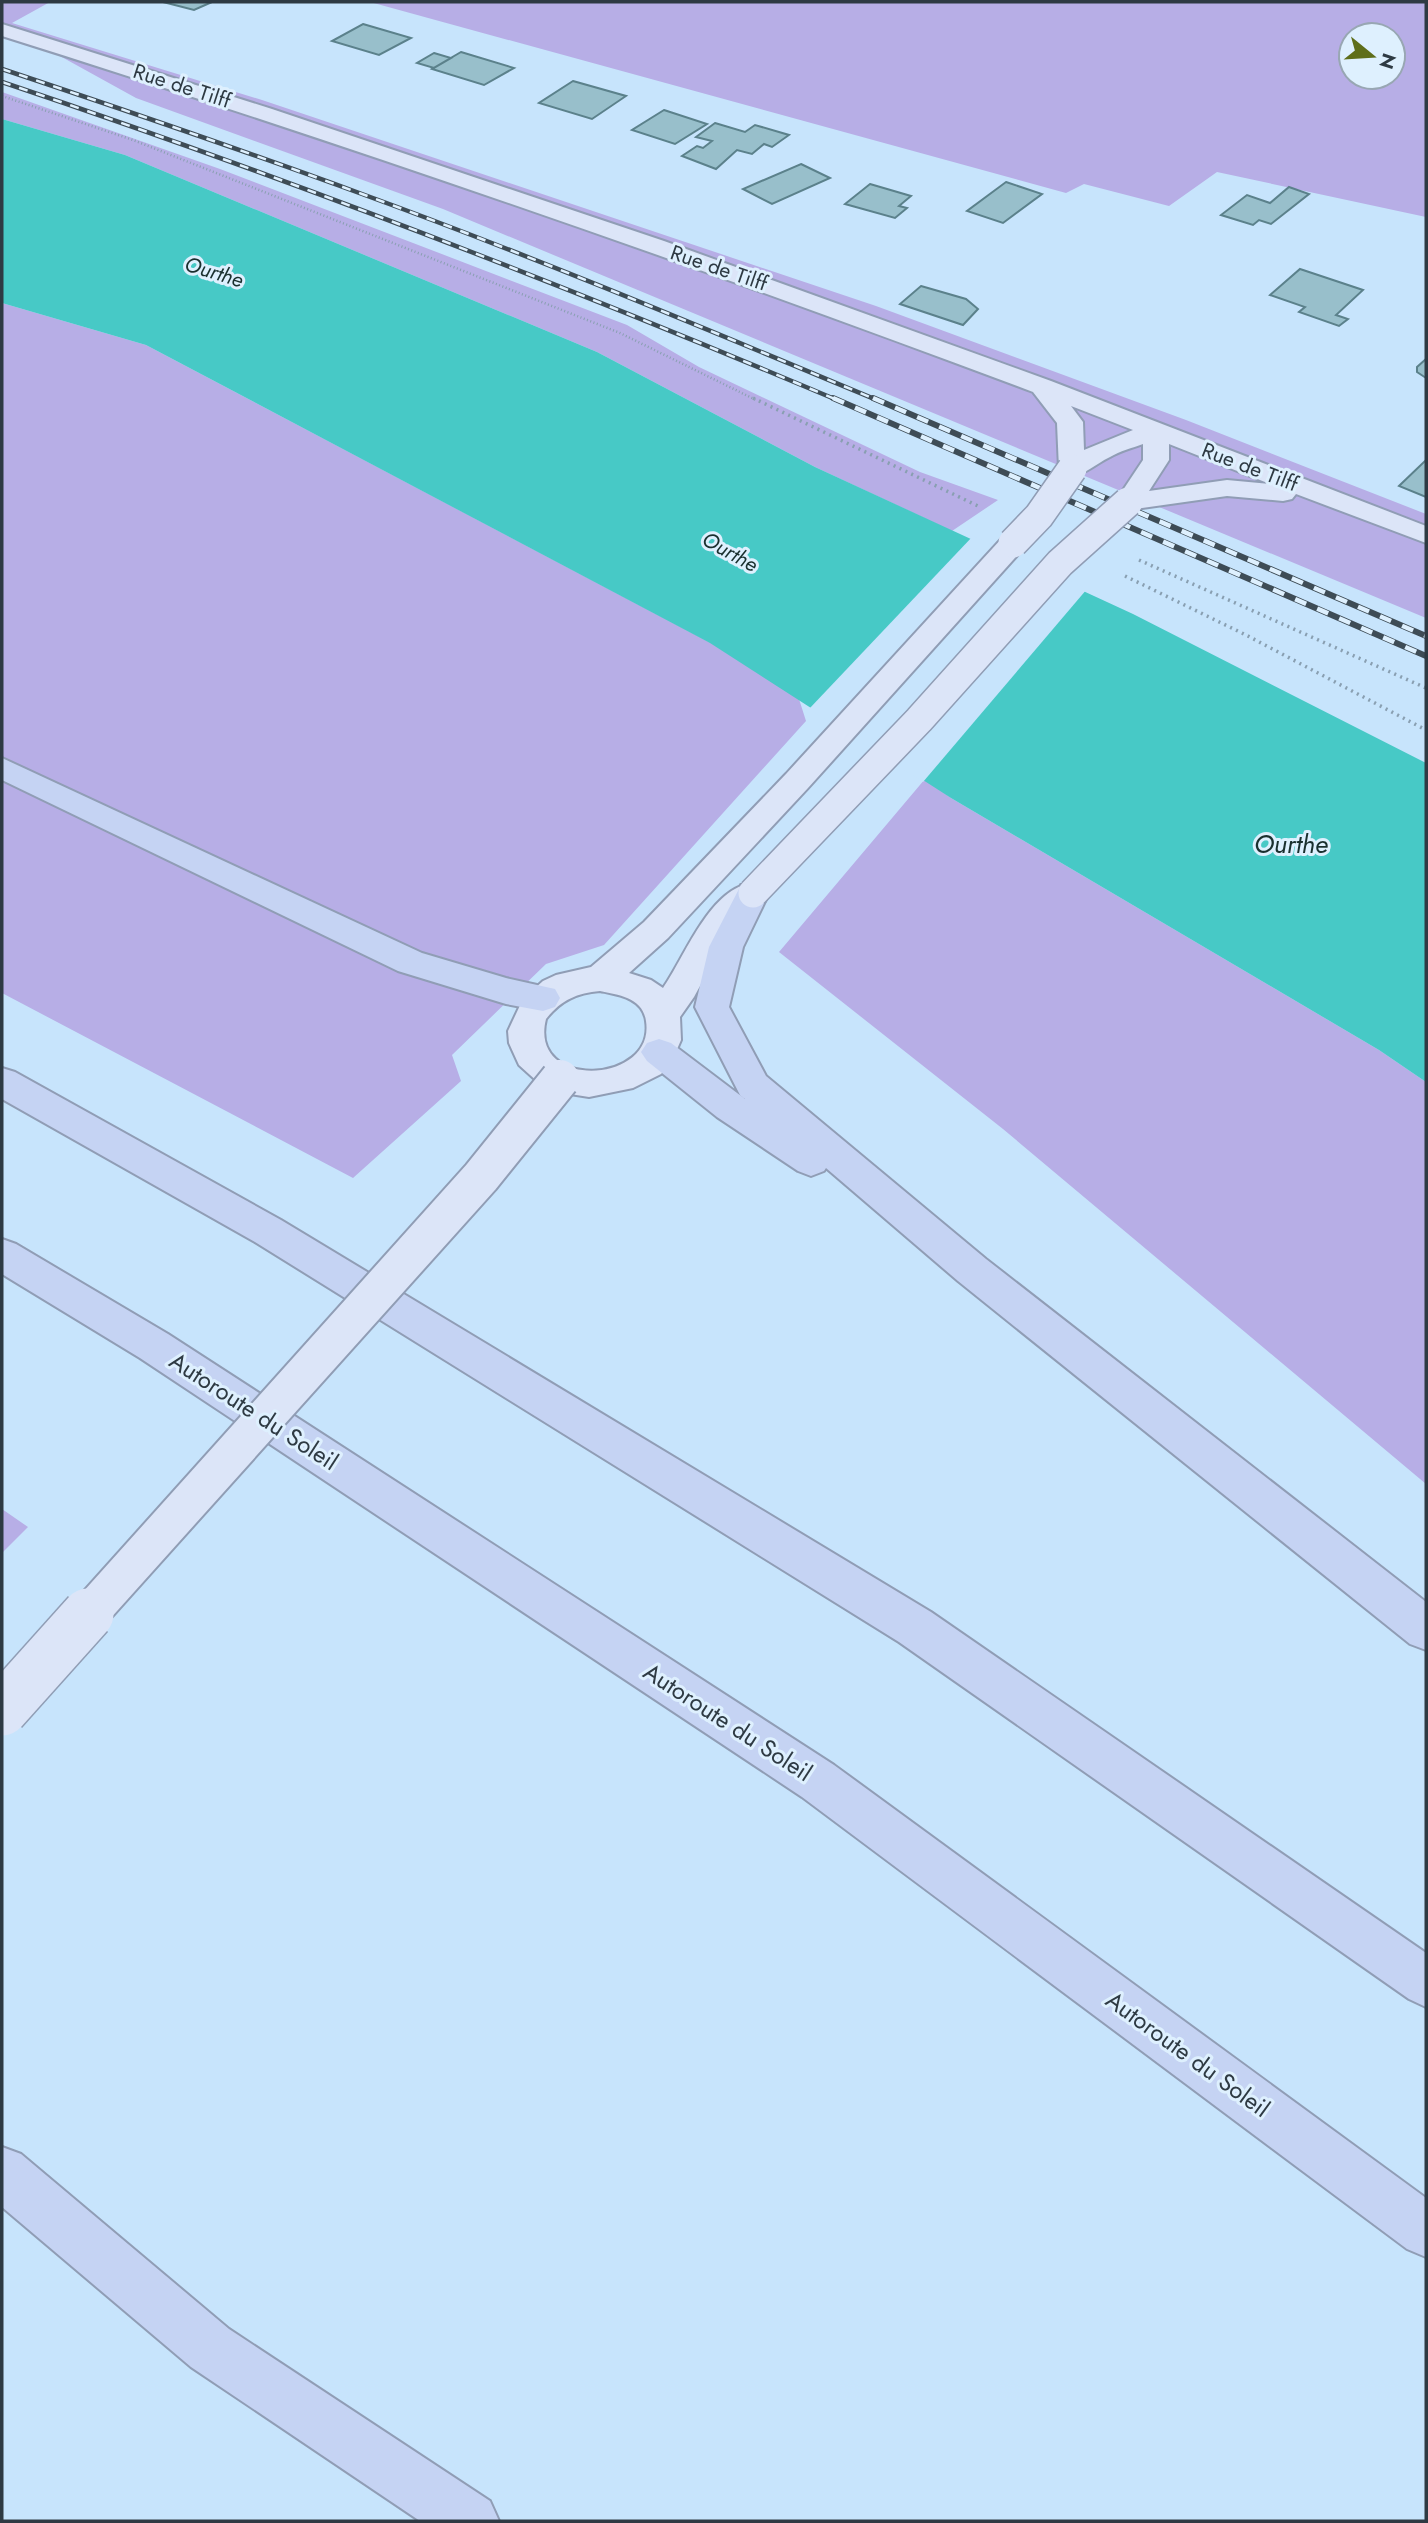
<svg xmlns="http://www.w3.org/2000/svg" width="1428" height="2523" viewBox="0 0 1428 2523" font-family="Jost,sans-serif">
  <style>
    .green { fill: #b7aee6; fill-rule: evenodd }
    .water { fill: #47c9c6 }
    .pier { fill: #c7e4fc }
    .building { fill: #98bfcb; stroke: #5b818b; stroke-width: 2 }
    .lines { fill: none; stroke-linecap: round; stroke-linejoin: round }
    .major-casing { stroke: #909db5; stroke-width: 4 }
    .highway-casing { stroke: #909db5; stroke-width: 4 }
    .path-far1 { stroke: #899fb1; stroke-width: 2.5; stroke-dasharray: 1 2.5; stroke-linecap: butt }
    .path { stroke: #899fb1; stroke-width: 3.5; stroke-dasharray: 2 4.5; stroke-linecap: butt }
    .major { fill: #dce5f8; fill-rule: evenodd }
    .highway { fill: #c5d3f3; fill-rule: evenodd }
    .rail-far1-casing { stroke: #3e4c56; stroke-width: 4.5 }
    .rail-casing { stroke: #3e4c56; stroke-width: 6 }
    .rail-far1 { stroke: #def0fe; stroke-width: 2.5; stroke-dasharray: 9; stroke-linecap: butt }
    .rail { stroke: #def0fe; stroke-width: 4.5; stroke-dasharray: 12; stroke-linecap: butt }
    .major-bridge-far2-casing { stroke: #909db5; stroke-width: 32; stroke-linecap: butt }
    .major-bridge-far1-casing { stroke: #909db5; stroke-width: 42; stroke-linecap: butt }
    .major-bridge-casing { stroke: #909db5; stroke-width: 54; stroke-linecap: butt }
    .major-bridge-far2 { stroke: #dce5f8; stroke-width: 29 }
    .major-bridge-far1 { stroke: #dce5f8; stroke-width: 38 }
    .major-bridge { stroke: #dce5f8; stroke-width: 51 }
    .labels { text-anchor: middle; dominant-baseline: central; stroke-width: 6; stroke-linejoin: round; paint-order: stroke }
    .far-street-label { font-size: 21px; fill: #2e3a43; stroke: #def0fe }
    .far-water-label { font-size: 21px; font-style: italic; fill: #1a302f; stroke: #def0fe }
    .street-label { font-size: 24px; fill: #2e3a43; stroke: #def0fe }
    .water-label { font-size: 26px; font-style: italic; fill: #1a302f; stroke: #def0fe }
  </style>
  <rect width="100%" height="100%" fill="#c7e4fc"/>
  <!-- green -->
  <path class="green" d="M 2,2 L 50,2 L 12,23 L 262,100 L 876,306 L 1186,420 L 1426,514 L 1426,618 L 443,209 L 136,98 L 2,24 Z
    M 370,2 L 1426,2 L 1426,217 L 1217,172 L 1169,206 L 1084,184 L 1066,193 ZM 1351,35 L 1393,35 L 1393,77 L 1351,77 Z
    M 2,92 L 220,169 L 627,325 L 699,367 L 920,472 L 998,500 L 952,531 L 815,467 L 597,352 L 125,155 L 2,119 Z
    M 2,303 L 146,345 L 711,643 L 799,699 L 806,721 L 604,945 L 546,964 L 452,1055 L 461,1081 L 353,1178 L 2,993 Z
    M 925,779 L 951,798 L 1379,1050 L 1426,1082 L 1426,1484 L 1003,1129 L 779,952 Z
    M 2,1509 L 28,1527 L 2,1553 Z"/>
  <!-- water -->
  <path class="water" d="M 2,119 L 125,155 L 597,352 L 815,467 L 1133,614 L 1426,763 L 1426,1082 L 1379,1050 L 951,798 L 710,643 L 146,345 L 2,303 Z"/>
  <!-- pier -->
  <path class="pier" d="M 973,536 L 1087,589 L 923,782 L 809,709 Z"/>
  <!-- building -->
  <path class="building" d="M 163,2 L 212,2 L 194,10 Z
    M 363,24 L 411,38 L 379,55 L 332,41 Z
    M 461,52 L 514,68 L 484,85 L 432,69 Z
    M 434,53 L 451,58 L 434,68 L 417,63 Z
    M 573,81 L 626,96 L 592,119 L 539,103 Z
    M 664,110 L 707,124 L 675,144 L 632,130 Z
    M 715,123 L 745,132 L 755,125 L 789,135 L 772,147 L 764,144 L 752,154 L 737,150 L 716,169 L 682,156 L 697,146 L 703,148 L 712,141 L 696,137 Z
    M 801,164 L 830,178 L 772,204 L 743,189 Z
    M 1006,182 L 1042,194 L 1003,223 L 967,211 Z
    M 870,184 L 911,196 L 899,206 L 907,208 L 895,218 L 845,204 Z
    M 1289,187 L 1309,194 L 1271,224 L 1259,220 L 1253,225 L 1221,215 L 1247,195 L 1270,203 Z
    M 1300,269 L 1363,290 L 1336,315 L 1348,319 L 1339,326 L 1299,312 L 1305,307 L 1270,295 Z
    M 921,286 L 966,299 L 978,309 L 963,325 L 900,304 Z
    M 1426,359 L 1426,378 L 1417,372 L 1417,367 Z
    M 1426,460 L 1426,497 L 1399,486 Z"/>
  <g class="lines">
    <!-- major casing -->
    <g class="major-casing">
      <path id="major" d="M 2,24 L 272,109 L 664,241 L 1051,381 L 1426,526 L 1426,543 L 1296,494 L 1292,499 L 1283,501 L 1227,496 L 1128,510 L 1118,508 L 1115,502 L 1143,460 L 1143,444 C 1132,448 1120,451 1110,457 C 1093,465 1082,479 1063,475 L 1059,469 L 1057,423 L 1033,392 C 693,264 349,145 2,36 ZM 1071,406 L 1133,430 L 1084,450 L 1083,422 ZM 1169,444 L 1270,484 L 1227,480 L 1149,491 L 1169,460 Z
        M 1013,535 L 1023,537 L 1027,543 L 1023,549 L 808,788 L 668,938 L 629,973 L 651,980 L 663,988 C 685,958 716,871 765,885 L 769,893 L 765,901 L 730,931 L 694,997 L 680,1017 L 681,1040 L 671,1063 L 661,1074 L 633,1088 L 589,1097 L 570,1094 L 540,1084 L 519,1065 L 509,1043 L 508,1031 L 523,999 L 543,981 L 556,975 L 591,967 L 644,922 L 786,774 L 1003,537 ZM 600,991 C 619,995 643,998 646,1021 C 656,1084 528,1091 546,1019 C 561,1000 577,993 600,991 Z"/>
    </g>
    <!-- highway casing -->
    <g class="highway-casing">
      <path id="highway" d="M 2,758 L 422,953 L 506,978 L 555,989 L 560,998 L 555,1007 L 543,1011 L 506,1004 L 398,971 L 2,780 Z
        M 753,881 L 765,885 L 769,893 L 743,947 L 729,1007 L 766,1076 L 986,1259 L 1426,1602 L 1426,1650 L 1410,1644 L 958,1281 L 826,1168 L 824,1171 L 811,1176 L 798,1171 L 717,1117 L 647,1061 L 641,1052 L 647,1043 L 659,1039 L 671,1043 L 745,1099 L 740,1095 L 695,1007 L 709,947 L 741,885 Z
        M 2,1068 L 15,1072 L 281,1220 L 931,1612 L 1426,1953 L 1426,2007 L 1409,1999 L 899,1642 L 255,1242 L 2,1099 Z
        M 2,1239 L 16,1244 L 168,1334 L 834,1765 L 1426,2198 L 1426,2257 L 1407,2249 L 802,1797 L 140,1358 L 2,1274 Z
        M 2,2147 L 21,2154 L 229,2329 L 490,2501 L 499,2521 L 420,2521 L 191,2367 L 2,2207 Z"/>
    </g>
    <!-- path-far1 -->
    <path class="path-far1" d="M 2,96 L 133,140 L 620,333 L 756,400"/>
    <!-- path -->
    <path class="path" d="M 753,398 L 978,506
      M 1139,560 L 1426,688
      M 1125,576 L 1246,635 L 1426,730"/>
    <!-- major -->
    <use href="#major" class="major"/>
    <!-- highway -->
    <use href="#highway" class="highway"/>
    <!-- rail-far1 casing -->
    <g class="rail-far1-casing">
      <path id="rail-far1" d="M 2,69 C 122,109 242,150 362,194 C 535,257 706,329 877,400
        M 2,82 C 285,177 562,284 837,400"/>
    </g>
    <!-- rail casing -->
    <g class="rail-casing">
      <path id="rail" d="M 833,398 L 1426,656
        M 873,398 L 1426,636"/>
    </g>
    <!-- rail-far1 -->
    <use href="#rail-far1" class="rail-far1"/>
    <!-- rail -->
    <use href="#rail" class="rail"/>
    <!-- major-bridge-far2 casing -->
    <g class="major-bridge-far2-casing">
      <path id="major-bridge-far2" d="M 1013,543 L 1039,516 L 1072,469
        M 753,893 L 919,720 L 1060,563 L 1128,502"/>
    </g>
    <!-- major-bridge-far1 casing -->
    <g class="major-bridge-far1-casing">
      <path id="major-bridge-far1" d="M 87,1616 L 481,1177 L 560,1079"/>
    </g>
    <!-- major-bridge casing -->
    <g class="major-bridge-casing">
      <path id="major-bridge" d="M 2,1710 L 88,1614"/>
    </g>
    <!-- major-bridge-far2 -->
    <use href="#major-bridge-far2" class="major-bridge-far2"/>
    <!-- major-bridge-far1 -->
    <use href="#major-bridge-far1" class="major-bridge-far1"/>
    <!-- major-bridge -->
    <use href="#major-bridge" class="major-bridge"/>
  </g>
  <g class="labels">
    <!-- far-street labels -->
    <g class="far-street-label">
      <text transform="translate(182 86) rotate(18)">Rue de Tilff</text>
      <text transform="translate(719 268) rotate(19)">Rue de Tilff</text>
      <text transform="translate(1250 467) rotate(21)">Rue de Tilff</text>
    </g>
    <!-- far-water labels -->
    <g class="far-water-label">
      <text transform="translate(214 272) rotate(17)">Ourthe</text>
      <text transform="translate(730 552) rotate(29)">Ourthe</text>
    </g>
    <!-- street labels -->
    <g class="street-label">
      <text transform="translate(254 1411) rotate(33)">Autoroute du Soleil</text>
      <text transform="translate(728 1722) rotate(33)">Autoroute du Soleil</text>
      <text transform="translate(1188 2054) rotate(36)">Autoroute du Soleil</text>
    </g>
    <!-- water labels -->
    <g class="water-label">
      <text x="1291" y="844">Ourthe</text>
    </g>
  </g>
  <!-- border -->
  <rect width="1428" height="2523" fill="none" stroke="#2e3a43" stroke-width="7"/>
  <!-- north arrow -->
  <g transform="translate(1372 56) rotate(108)"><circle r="33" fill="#def0fe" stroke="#98a7b3" stroke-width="2"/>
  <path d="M0-5L12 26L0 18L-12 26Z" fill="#5e6e1a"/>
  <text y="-10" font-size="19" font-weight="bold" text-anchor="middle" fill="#2e3a43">N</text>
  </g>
</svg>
